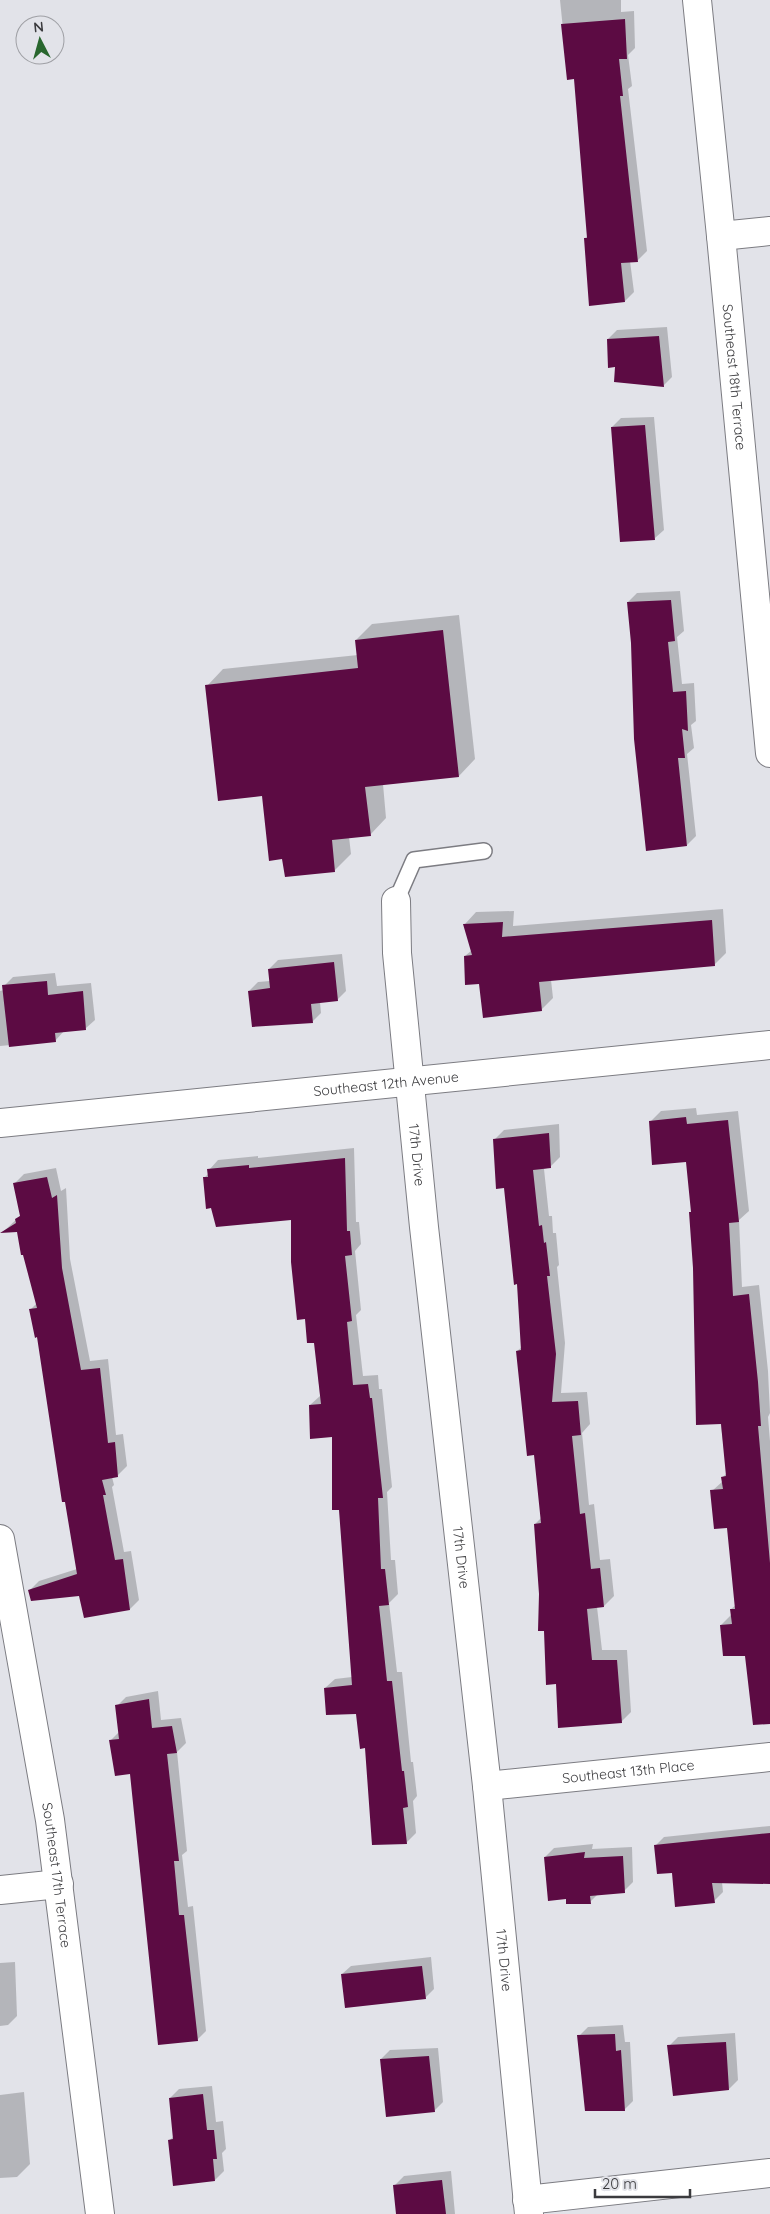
<svg xmlns="http://www.w3.org/2000/svg" width="770" height="2214" viewBox="0 0 770 2214" font-family="Quicksand,sans-serif">
  <style>
    .shadow { fill: #0003 }
    .building { fill: #5c0b43 }
    .lines { fill: none; stroke-linecap: round; stroke-linejoin: round }
    .service-casing { stroke: #7c7c82; stroke-width: 18 }
    .minor-casing { stroke: #7c7c82; stroke-width: 30 }
    .service { stroke: #fff; stroke-width: 15 }
    .minor { stroke: #fff; stroke-width: 28 }
    .labels { text-anchor: middle; dominant-baseline: central; stroke-width: 5; stroke-linejoin: round; paint-order: stroke }
    .street-label { font-size: 14px; fill: #3b3b3e; stroke: #e2e3e9 }
  </style>
  <rect width="100%" height="100%" fill="#e2e3e9"/>
  <!-- shadow -->
  <path class="shadow" d="M 560,0 L 621,0 L 621,12 L 634,11 L 635,48 L 628,55 L 632,86 L 628,89 L 647,251 L 638,260 L 630,261 L 634,292 L 625,301 L 585,238 L 588,236 L 576,78 L 568,78 Z
    M 667,327 L 672,377 L 663,386 L 616,366 L 608,339 L 617,330 Z
    M 654,417 L 664,530 L 655,538 L 612,427 L 621,418 Z
    M 680,591 L 684,631 L 677,637 L 682,684 L 694,683 L 696,721 L 691,725 L 694,748 L 687,754 L 696,836 L 687,845 L 633,643 L 628,602 L 637,593 Z
    M 459,615 L 475,759 L 459,776 L 383,784 L 386,818 L 370,835 L 349,837 L 351,854 L 334,871 L 284,858 L 264,794 L 207,686 L 223,669 L 358,655 L 356,640 L 372,624 Z
    M 723,909 L 726,953 L 714,965 L 551,980 L 553,998 L 541,1010 L 480,982 L 465,956 L 472,950 L 465,924 L 476,912 L 514,911 L 513,926 Z
    M 342,954 L 346,991 L 337,1000 L 320,1002 L 321,1013 L 312,1022 L 249,991 L 258,982 L 270,981 L 269,969 L 278,960 Z
    M 55,973 L 57,986 L 91,983 L 95,1020 L 86,1028 L 64,1031 L 55,1041 L 0,1046 L 0,991 L 4,990 L 4,986 L 13,977 Z
    M 696,1108 L 697,1115 L 738,1111 L 749,1211 L 739,1220 L 742,1287 L 759,1285 L 768,1371 L 770,1413 L 768,1417 L 770,1441 L 770,1678 L 746,1655 L 721,1625 L 731,1615 L 731,1609 L 736,1605 L 728,1527 L 712,1491 L 723,1481 L 723,1477 L 727,1473 L 687,1161 L 651,1121 L 661,1111 Z
    M 559,1124 L 560,1157 L 550,1167 L 544,1169 L 549,1216 L 552,1216 L 553,1233 L 556,1233 L 559,1265 L 557,1267 L 565,1343 L 561,1393 L 587,1392 L 590,1424 L 582,1433 L 589,1505 L 594,1504 L 600,1560 L 610,1559 L 614,1596 L 604,1606 L 597,1607 L 602,1650 L 627,1650 L 631,1712 L 621,1722 L 557,1682 L 540,1594 L 535,1524 L 542,1517 L 535,1454 L 517,1351 L 522,1347 L 519,1283 L 505,1187 L 494,1140 L 504,1130 Z
    M 354,1148 L 356,1222 L 359,1222 L 361,1244 L 355,1251 L 361,1310 L 356,1315 L 363,1376 L 378,1375 L 379,1389 L 382,1389 L 392,1487 L 387,1492 L 391,1560 L 395,1560 L 398,1594 L 389,1603 L 397,1672 L 402,1672 L 411,1762 L 413,1762 L 417,1796 L 413,1801 L 416,1833 L 406,1843 L 366,1747 L 357,1713 L 325,1688 L 335,1679 L 352,1677 L 334,1435 L 310,1405 L 320,1396 L 315,1341 L 306,1317 L 293,1218 L 204,1178 L 209,1173 L 209,1170 L 218,1160 L 258,1156 L 258,1158 Z
    M 56,1168 L 61,1191 L 66,1188 L 70,1259 L 90,1361 L 108,1359 L 116,1435 L 123,1434 L 127,1466 L 118,1475 L 112,1477 L 114,1485 L 112,1487 L 124,1552 L 131,1551 L 139,1600 L 130,1609 L 80,1595 L 30,1590 L 39,1581 L 77,1569 L 38,1336 L 31,1309 L 37,1303 L 18,1230 L 3,1232 L 21,1215 L 15,1183 L 24,1174 Z
    M 158,1691 L 161,1720 L 181,1718 L 186,1743 L 177,1752 L 187,1851 L 182,1855 L 188,1907 L 193,1906 L 206,2031 L 197,2040 L 131,1773 L 111,1740 L 119,1732 L 117,1706 L 126,1697 Z
    M 770,1826 L 770,1883 L 722,1882 L 723,1892 L 714,1901 L 673,1871 L 655,1846 L 664,1837 Z
    M 593,1844 L 592,1849 L 632,1847 L 633,1882 L 624,1891 L 598,1894 L 590,1902 L 567,1897 L 545,1857 L 554,1848 Z
    M 431,1957 L 434,1989 L 425,1998 L 342,1974 L 351,1966 Z
    M 15,1962 L 17,2016 L 8,2025 L 0,2026 L 0,1963 Z
    M 623,2025 L 625,2042 L 630,2042 L 633,2101 L 624,2110 L 579,2036 L 588,2027 Z
    M 735,2033 L 738,2080 L 729,2089 L 669,2046 L 678,2037 Z
    M 438,2048 L 443,2102 L 434,2111 L 381,2059 L 390,2050 Z
    M 212,2086 L 216,2122 L 223,2121 L 226,2149 L 222,2153 L 224,2171 L 215,2180 L 170,2140 L 174,2136 L 170,2098 L 179,2089 Z
    M 24,2092 L 30,2164 L 17,2177 L 0,2178 L 0,2095 Z
    M 451,2171 L 455,2214 L 398,2214 L 395,2185 L 404,2176 Z"/>
  <!-- building -->
  <path class="building" d="M 625,19 L 627,59 L 619,59 L 623,96 L 620,96 L 638,262 L 621,263 L 625,302 L 589,306 L 584,238 L 587,238 L 574,79 L 567,80 L 561,24 Z
    M 659,336 L 664,387 L 614,382 L 615,367 L 608,368 L 607,339 Z
    M 645,425 L 655,540 L 620,542 L 611,427 Z
    M 671,600 L 675,641 L 668,642 L 673,692 L 686,691 L 688,731 L 682,729 L 685,758 L 678,758 L 687,846 L 646,851 L 634,739 L 631,643 L 627,602 Z
    M 443,630 L 459,777 L 365,787 L 371,836 L 332,840 L 335,872 L 285,877 L 282,859 L 269,861 L 262,796 L 218,801 L 205,685 L 358,668 L 355,640 Z
    M 712,920 L 715,966 L 539,982 L 542,1011 L 483,1018 L 479,984 L 465,985 L 464,956 L 472,955 L 463,924 L 503,922 L 502,937 Z
    M 334,962 L 338,1001 L 311,1004 L 313,1023 L 252,1027 L 248,991 L 270,988 L 268,969 Z
    M 47,981 L 48,995 L 83,991 L 86,1030 L 55,1033 L 56,1042 L 9,1047 L 2,985 Z
    M 686,1117 L 687,1124 L 728,1120 L 739,1222 L 729,1223 L 733,1296 L 749,1294 L 758,1382 L 761,1426 L 758,1426 L 770,1563 L 770,1724 L 753,1725 L 745,1656 L 723,1656 L 720,1625 L 732,1624 L 730,1609 L 735,1609 L 727,1528 L 714,1529 L 710,1490 L 723,1489 L 721,1477 L 726,1476 L 721,1424 L 696,1425 L 693,1268 L 689,1212 L 691,1212 L 686,1162 L 652,1165 L 649,1121 Z
    M 549,1133 L 551,1168 L 533,1170 L 539,1226 L 542,1225 L 544,1243 L 546,1242 L 550,1276 L 547,1276 L 556,1354 L 552,1402 L 578,1401 L 581,1435 L 572,1436 L 580,1514 L 585,1513 L 591,1569 L 600,1568 L 604,1607 L 587,1609 L 592,1660 L 617,1660 L 622,1723 L 558,1728 L 556,1684 L 546,1685 L 544,1631 L 538,1631 L 539,1594 L 534,1524 L 541,1523 L 534,1455 L 527,1456 L 516,1351 L 521,1350 L 517,1284 L 514,1285 L 504,1188 L 496,1189 L 493,1139 Z
    M 345,1158 L 347,1231 L 350,1231 L 352,1255 L 345,1256 L 352,1321 L 347,1322 L 353,1385 L 368,1384 L 370,1398 L 372,1398 L 383,1498 L 378,1498 L 381,1569 L 385,1569 L 389,1605 L 379,1606 L 387,1681 L 392,1681 L 402,1771 L 404,1771 L 408,1807 L 403,1808 L 407,1844 L 372,1845 L 365,1748 L 360,1749 L 356,1714 L 326,1715 L 324,1688 L 352,1685 L 339,1510 L 332,1510 L 332,1437 L 310,1439 L 309,1405 L 321,1404 L 314,1343 L 307,1343 L 305,1319 L 297,1320 L 291,1262 L 291,1220 L 216,1227 L 211,1208 L 206,1209 L 203,1177 L 208,1177 L 207,1169 L 249,1165 L 249,1168 Z
    M 47,1177 L 52,1198 L 57,1195 L 62,1268 L 81,1370 L 100,1368 L 108,1443 L 115,1442 L 118,1477 L 102,1480 L 106,1495 L 103,1495 L 115,1560 L 123,1559 L 130,1610 L 84,1618 L 79,1596 L 31,1601 L 28,1590 L 77,1574 L 65,1502 L 62,1502 L 37,1337 L 35,1338 L 29,1309 L 37,1308 L 23,1255 L 21,1255 L 17,1232 L 0,1233 L 16,1223 L 15,1219 L 20,1216 L 13,1183 Z
    M 149,1699 L 152,1728 L 172,1726 L 177,1753 L 167,1754 L 179,1861 L 174,1861 L 179,1915 L 184,1915 L 198,2041 L 158,2045 L 130,1774 L 115,1776 L 109,1740 L 119,1739 L 115,1705 Z
    M 770,1833 L 770,1884 L 712,1883 L 715,1903 L 675,1907 L 672,1873 L 657,1874 L 654,1845 Z
    M 585,1852 L 584,1858 L 623,1856 L 625,1893 L 590,1896 L 591,1904 L 566,1904 L 566,1899 L 548,1901 L 544,1857 Z
    M 422,1966 L 426,1999 L 345,2008 L 341,1974 Z
    M 615,2034 L 616,2051 L 621,2050 L 625,2111 L 585,2111 L 577,2035 Z
    M 726,2042 L 729,2090 L 673,2096 L 667,2045 Z
    M 429,2056 L 435,2112 L 386,2117 L 380,2059 Z
    M 203,2094 L 207,2130 L 214,2130 L 217,2159 L 213,2159 L 215,2181 L 173,2186 L 168,2140 L 173,2139 L 169,2098 Z
    M 442,2180 L 446,2214 L 396,2214 L 393,2185 Z"/>
  <g class="lines">
    <!-- service casing -->
    <g class="service-casing">
      <path id="service" d="M 396,901 L 414,860 L 484,851"/>
    </g>
    <!-- minor casing -->
    <g class="minor-casing">
      <g id="minor">
        <path id="s1" d="M 697,0 L 721,236 L 770,753"/>
        <path d="M 721,236 L 770,231"/>
        <path id="s2" d="M 396,901 L 397,953 L 424,1227 L 487,1786 L 529,2214"/>
        <path id="s3" d="M 0,1123 L 770,1045"/>
        <path id="s4" d="M 0,1539 L 50,1820 L 100,2214"/>
        <path id="s5" d="M 487,1786 L 770,1757"/>
        <path d="M 0,1890 L 59,1884"/>
        <path d="M 527,2200 L 770,2173"/>
      </g>
    </g>
    <!-- service -->
    <use href="#service" class="service"/>
    <!-- minor -->
    <use href="#minor" class="minor"/>
  </g>
  <g class="labels">
    <!-- street labels -->
    <g class="street-label">
      <text stroke="none"><textPath href="#s1" startOffset="379">Southeast 18th Terrace</textPath></text>
      <text stroke="none"><textPath href="#s3" startOffset="388">Southeast 12th Avenue</textPath></text>
      <text stroke="none"><textPath href="#s2" startOffset="255">17th Drive</textPath></text>
      <text stroke="none"><textPath href="#s2" startOffset="660">17th Drive</textPath></text>
      <text stroke="none"><textPath href="#s5" startOffset="142">Southeast 13th Place</textPath></text>
      <text stroke="none"><textPath href="#s4" startOffset="341">Southeast 17th Terrace</textPath></text>
      <text stroke="none"><textPath href="#s2" startOffset="1065">17th Drive</textPath></text>
    </g>
  </g>
  <!-- north arrow -->
  <g transform="translate(40 40) rotate(354)"><circle r="24" fill="#e2e3e9" stroke="#9fa0a5"/>
  <path d="M0-4L9 19L0 12L-9 19Z" fill="#28662e"/>
  <text y="-8" font-size="14" font-weight="bold" text-anchor="middle" fill="#3b3b3e">N</text>
  </g>
  <!-- scale -->
  <path d="M595 2189v8h95v-8" fill="none" stroke="#3b3b3e" stroke-width="2.5"/>
  <text x="602" y="2189" font-size="15" fill="#3b3b3e" stroke="#e2e3e9" stroke-width="4" paint-order="stroke">20 m</text>
</svg>
